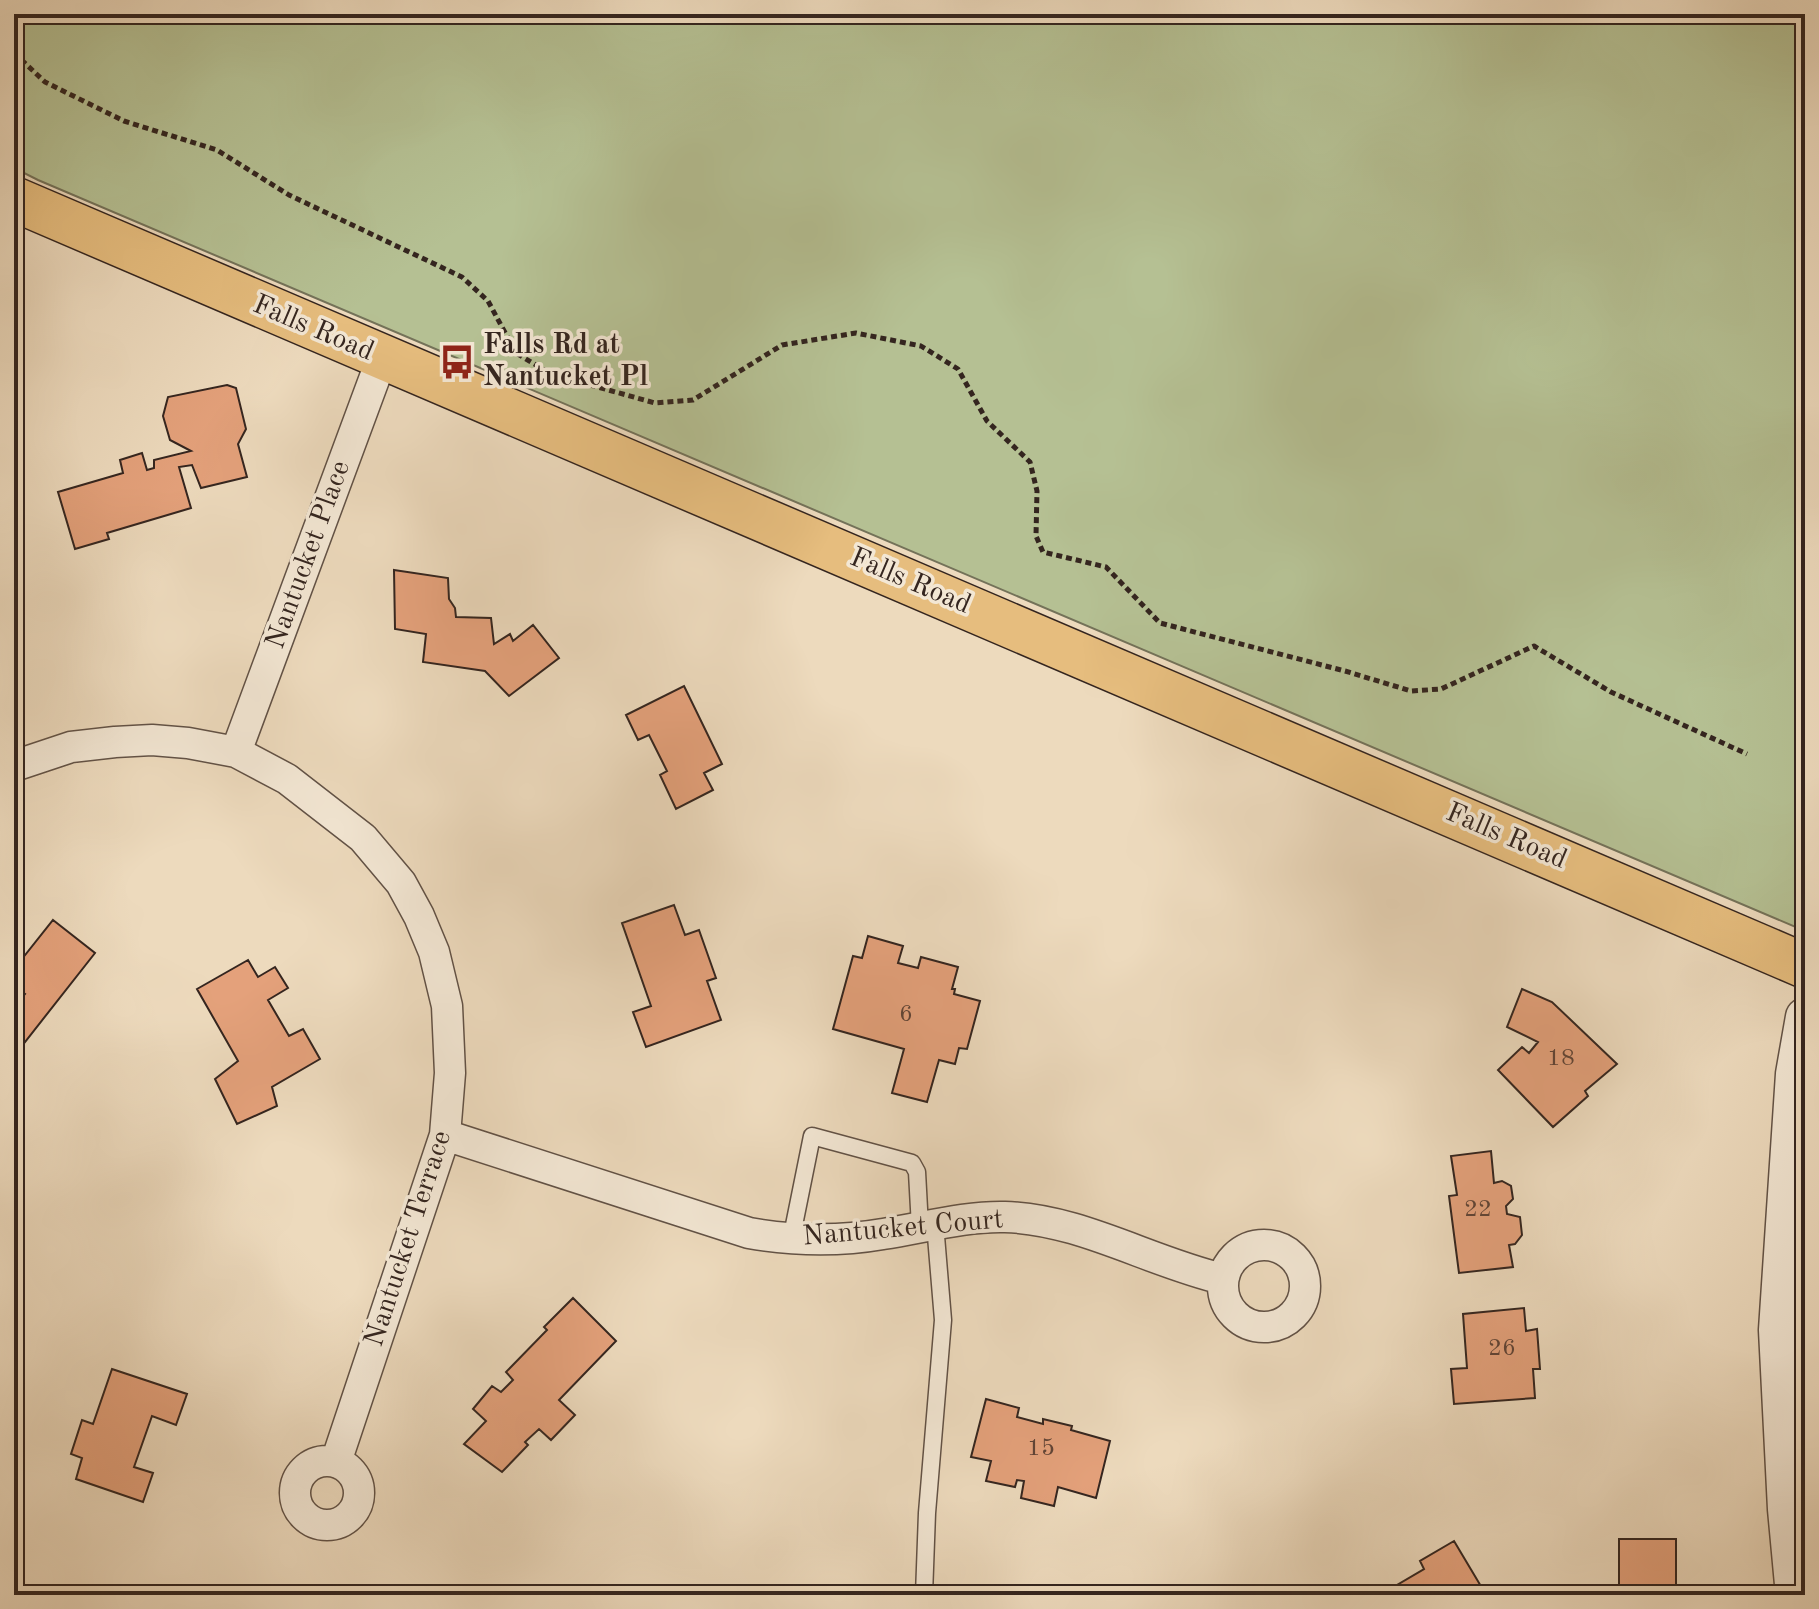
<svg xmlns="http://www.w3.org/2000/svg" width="1819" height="1609" viewBox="0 0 1819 1609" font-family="'Old Standard TT',serif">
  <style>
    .green { fill: #b5c093; stroke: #747259; stroke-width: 2 }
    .building { fill: #e4a17b; stroke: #34251f; stroke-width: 2 }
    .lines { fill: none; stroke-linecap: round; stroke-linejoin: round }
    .service-casing { stroke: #625246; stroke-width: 19 }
    .minor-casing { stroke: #625246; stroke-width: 33 }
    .tertiary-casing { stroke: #625246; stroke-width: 41 }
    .primary-casing { stroke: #34251f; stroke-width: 47 }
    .path { stroke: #34251f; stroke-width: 5; stroke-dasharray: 6 4; stroke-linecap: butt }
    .service { stroke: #f3e7d4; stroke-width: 16 }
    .minor { stroke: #f3e7d4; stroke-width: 30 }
    .tertiary { stroke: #f3e7d4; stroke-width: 38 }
    .primary { stroke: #e6bd7e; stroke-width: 44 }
    .labels { text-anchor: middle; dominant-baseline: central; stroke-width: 7; stroke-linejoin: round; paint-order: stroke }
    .number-label { font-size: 24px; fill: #604436 }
    .street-label { font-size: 28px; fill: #34251f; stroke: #f3e7d4 }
    .poi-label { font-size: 28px; font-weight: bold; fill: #34251f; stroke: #f3e7d4; text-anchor: start }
  </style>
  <rect width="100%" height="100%" fill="#eddabd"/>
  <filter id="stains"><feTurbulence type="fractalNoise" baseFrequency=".0025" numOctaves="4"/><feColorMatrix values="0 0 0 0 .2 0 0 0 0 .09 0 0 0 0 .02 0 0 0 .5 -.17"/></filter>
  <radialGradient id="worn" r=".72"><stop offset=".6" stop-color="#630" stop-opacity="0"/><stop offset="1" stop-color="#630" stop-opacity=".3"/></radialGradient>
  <!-- green -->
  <path class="green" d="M 14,14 L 1805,14 L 1805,931 L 38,180 L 14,168 Z"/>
  <!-- building -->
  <path class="building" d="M 227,385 L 236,388 L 246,429 L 238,444 L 247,477 L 201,488 L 192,465 L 179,467 L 191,508 L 107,533 L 109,539 L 75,549 L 58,492 L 123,473 L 120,460 L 142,453 L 147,470 L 154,468 L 154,460 L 191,451 L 170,440 L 163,416 L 168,397 Z
    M 394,570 L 448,578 L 449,599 L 455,608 L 456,617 L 491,618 L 494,644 L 510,634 L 513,641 L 533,625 L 559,658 L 509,696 L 485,671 L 423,662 L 426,634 L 395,629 Z
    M 684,686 L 722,764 L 704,773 L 713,790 L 676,809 L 660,775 L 667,771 L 649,735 L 638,740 L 626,715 Z
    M 674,905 L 685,935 L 699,930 L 716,978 L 707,981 L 721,1020 L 646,1047 L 633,1012 L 651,1006 L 622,923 Z
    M 53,920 L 95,953 L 14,1056 L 14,1007 L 25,994 L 14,986 L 14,969 Z
    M 868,936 L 903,946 L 898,963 L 918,968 L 921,957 L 958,967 L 952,989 L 955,989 L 954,994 L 980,1001 L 967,1049 L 959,1048 L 955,1064 L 939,1060 L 927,1102 L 892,1093 L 904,1049 L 833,1029 L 853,956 L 862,958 Z
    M 248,960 L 258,977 L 275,967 L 288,988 L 268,1000 L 289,1036 L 303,1029 L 320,1059 L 272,1087 L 277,1106 L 237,1124 L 215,1079 L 238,1061 L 197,989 Z
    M 1522,989 L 1552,1002 L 1617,1064 L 1585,1091 L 1588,1096 L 1553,1127 L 1498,1070 L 1522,1047 L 1529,1053 L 1538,1042 L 1507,1027 Z
    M 1491,1151 L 1494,1183 L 1502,1181 L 1511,1186 L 1513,1199 L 1506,1206 L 1507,1214 L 1520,1217 L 1522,1235 L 1515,1244 L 1509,1245 L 1513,1267 L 1459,1273 L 1449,1196 L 1457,1195 L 1451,1156 Z
    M 573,1298 L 616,1341 L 559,1400 L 575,1415 L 551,1440 L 539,1429 L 525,1442 L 528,1445 L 502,1472 L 464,1444 L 486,1421 L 473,1409 L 492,1386 L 501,1392 L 513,1380 L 506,1372 L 547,1330 L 544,1327 Z
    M 1524,1308 L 1526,1331 L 1537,1329 L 1540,1369 L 1533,1369 L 1535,1398 L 1454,1404 L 1451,1369 L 1467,1368 L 1463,1314 Z
    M 112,1369 L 187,1394 L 176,1425 L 152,1416 L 134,1467 L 153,1473 L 143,1502 L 76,1479 L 82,1458 L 71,1454 L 82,1420 L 93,1424 Z
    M 986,1399 L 1019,1408 L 1017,1417 L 1043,1424 L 1043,1419 L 1072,1426 L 1071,1430 L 1110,1441 L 1096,1498 L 1058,1487 L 1054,1506 L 1021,1498 L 1024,1481 L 1017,1480 L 1015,1487 L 986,1481 L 991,1461 L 971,1457 Z
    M 1619,1539 L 1676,1539 L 1676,1595 L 1619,1595 Z
    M 1454,1541 L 1485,1593 L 1480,1595 L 1380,1595 L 1424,1569 L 1420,1561 Z"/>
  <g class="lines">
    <!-- service casing -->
    <g class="service-casing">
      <path id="service" d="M 791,1240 L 812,1136 L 912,1163 L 917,1172 L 920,1227
        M 924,1595 L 927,1513 L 943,1320 L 935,1224"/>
    </g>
    <!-- minor casing -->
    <g class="minor-casing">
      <path id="minor" d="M 236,752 L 382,358
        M 14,766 L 71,747 L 115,742 L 152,740 L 188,743 L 236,752 L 287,779 L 363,838 L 401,883 L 419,916 L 434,952 L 447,1006 L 450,1073 L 445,1135 L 336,1462
        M 445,1135 L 749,1233 C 795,1241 837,1242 883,1234 C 923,1228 964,1216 1005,1217 C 1080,1219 1150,1262 1223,1279
        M1223 1286a41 41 0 1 1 82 0a41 41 0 1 1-82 0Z
        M295 1493a32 32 0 1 1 64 0a32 32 0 1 1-64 0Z"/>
    </g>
    <!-- tertiary casing -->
    <g class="tertiary-casing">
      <path id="tertiary" d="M 1795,1595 L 1787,1509 L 1778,1330 L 1795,1074 L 1805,1017"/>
    </g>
    <!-- primary casing -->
    <g class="primary-casing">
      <path id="primary" d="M 14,199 L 1805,966"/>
    </g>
    <!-- path -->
    <path class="path" d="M 14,53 L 45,82 L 124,121 L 217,150 L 289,195 L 462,277 L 488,301 L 516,353 L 551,374 L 655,403 L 693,400 L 782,345 L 856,333 L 921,346 L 958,369 L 987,421 L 1030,462 L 1037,491 L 1036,536 L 1043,552 L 1106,567 L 1160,623 L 1345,671 L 1411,691 L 1441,689 L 1534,646 L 1611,692 L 1747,754"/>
    <!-- service -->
    <use href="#service" class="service"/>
    <!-- minor -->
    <use href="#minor" class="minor"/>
    <!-- tertiary -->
    <use href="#tertiary" class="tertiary"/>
    <!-- primary -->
    <use href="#primary" class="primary"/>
  </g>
  <!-- icons -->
  <defs>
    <g id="bus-bare" transform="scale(2.76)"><path d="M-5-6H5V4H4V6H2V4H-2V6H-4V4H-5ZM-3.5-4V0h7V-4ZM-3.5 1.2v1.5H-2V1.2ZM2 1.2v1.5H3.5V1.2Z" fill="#8f2418" stroke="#f3e7d4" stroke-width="2.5" paint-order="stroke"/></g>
  </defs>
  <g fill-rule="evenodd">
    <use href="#bus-bare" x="457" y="362"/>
  </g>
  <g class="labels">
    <!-- number labels -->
    <g class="number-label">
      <text x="906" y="1015">6</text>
      <text x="1561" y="1059">18</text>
      <text x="1478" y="1210">22</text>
      <text x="1502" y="1349">26</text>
      <text x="1041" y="1449">15</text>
    </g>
    <!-- street labels -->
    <g class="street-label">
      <text transform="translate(313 329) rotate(23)">Falls Road</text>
      <text transform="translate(309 555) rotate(-70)">Nantucket Place</text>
      <text transform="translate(910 582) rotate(23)">Falls Road</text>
      <text transform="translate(1506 837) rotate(23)">Falls Road</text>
      <text transform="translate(903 1229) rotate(-5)">Nantucket Court</text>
      <text transform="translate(409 1239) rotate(-72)">Nantucket Terrace</text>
    </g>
    <!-- poi labels -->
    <g class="poi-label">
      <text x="483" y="346">Falls Rd at<tspan x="483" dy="32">Nantucket Pl</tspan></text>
    </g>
  </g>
  <!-- margin -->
  <rect width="1819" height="1609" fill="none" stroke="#eddabd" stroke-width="48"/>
  <rect x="16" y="16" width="1787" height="1577" fill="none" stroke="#34251f" stroke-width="4"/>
  <rect x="24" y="24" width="1771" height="1561" fill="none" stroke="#34251f" stroke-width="2"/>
  <rect width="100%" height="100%" filter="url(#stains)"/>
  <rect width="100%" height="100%" fill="url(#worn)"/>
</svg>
